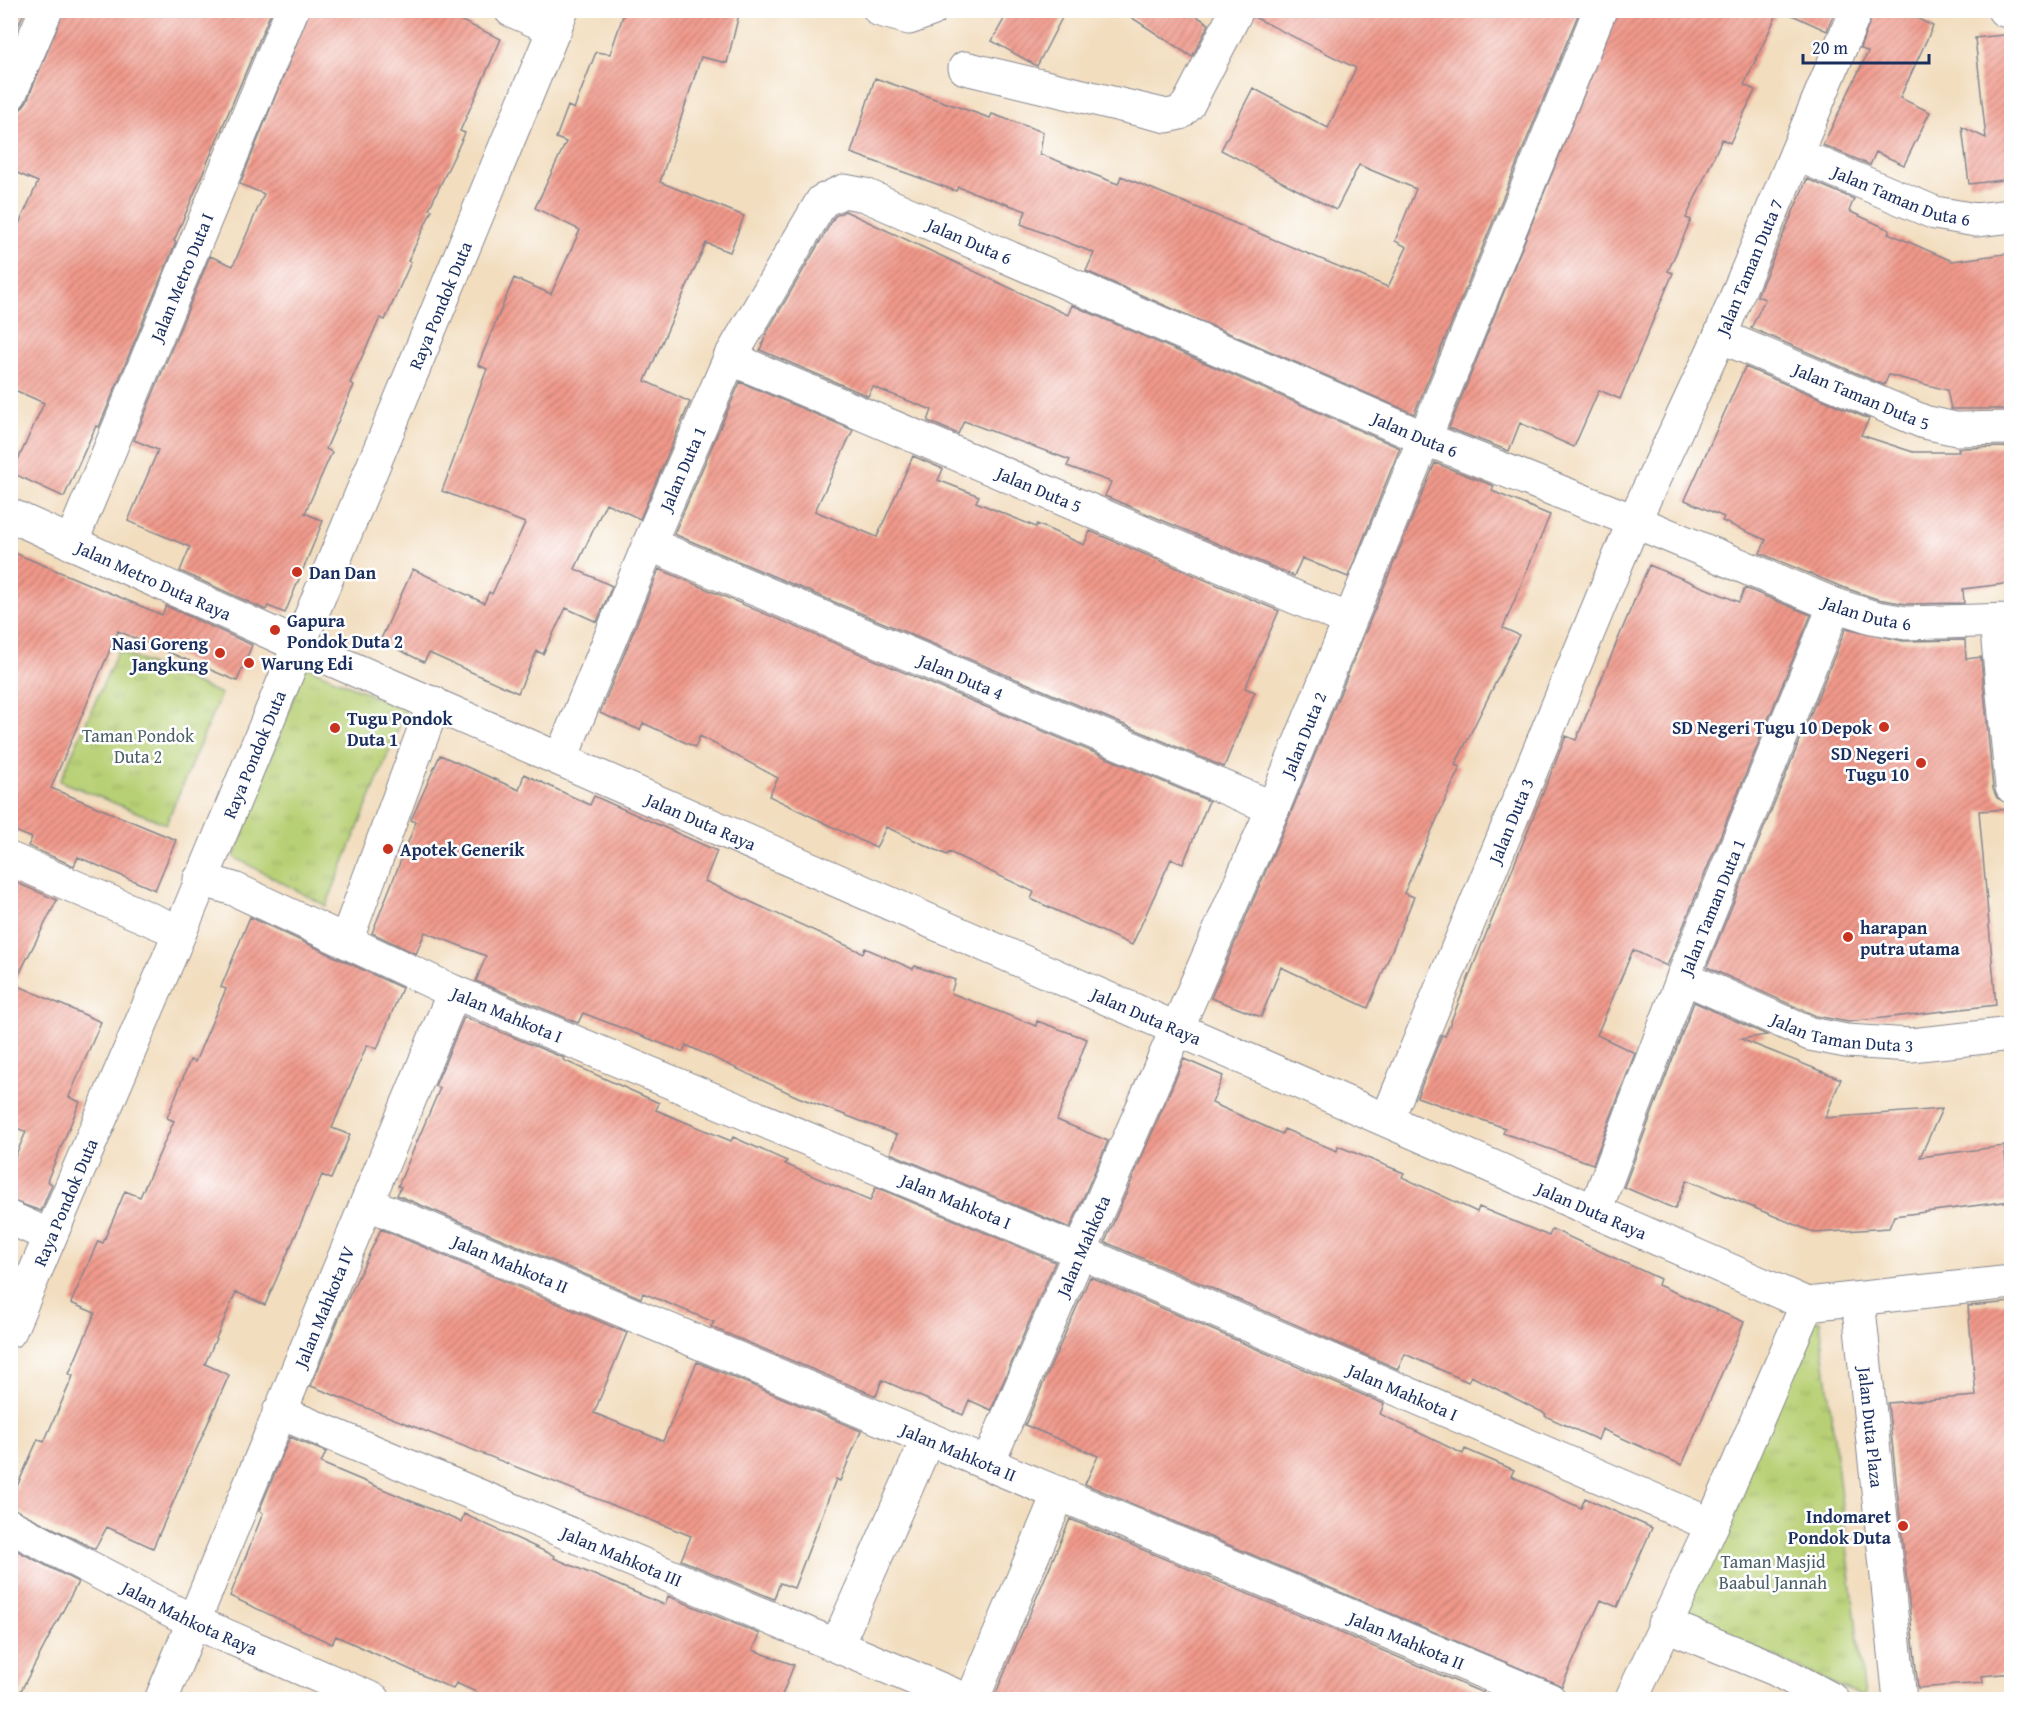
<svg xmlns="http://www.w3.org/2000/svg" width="2022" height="1710" viewBox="0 0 2022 1710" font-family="'Gentium Book Plus',serif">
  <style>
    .park { fill: url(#park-tufts); stroke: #6a806a; stroke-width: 1.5 }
    .building { fill: url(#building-hatch) }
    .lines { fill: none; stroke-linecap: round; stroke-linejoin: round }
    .street-casing { stroke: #86868e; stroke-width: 35 }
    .secondary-casing { stroke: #86868e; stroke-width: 35 }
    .street { stroke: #fff; stroke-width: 33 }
    .secondary { stroke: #fff; stroke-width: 33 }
    .poi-dot { fill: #c8321e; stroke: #fff; stroke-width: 2 }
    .labels { text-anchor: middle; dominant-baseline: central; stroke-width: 5; stroke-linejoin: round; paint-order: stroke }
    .street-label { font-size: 18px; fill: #1b2f5e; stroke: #fff }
    .poi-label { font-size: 18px; font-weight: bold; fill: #1b2f5e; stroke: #fff; text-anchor: start }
    .park-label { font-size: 18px; fill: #4a5f65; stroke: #fff }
  </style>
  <defs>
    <pattern id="park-tufts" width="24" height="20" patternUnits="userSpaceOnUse" patternTransform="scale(1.5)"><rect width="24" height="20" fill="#b8d075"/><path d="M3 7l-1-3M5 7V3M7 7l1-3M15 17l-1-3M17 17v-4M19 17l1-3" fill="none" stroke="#9eb368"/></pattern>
    <pattern id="building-hatch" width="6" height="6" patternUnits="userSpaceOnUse" patternTransform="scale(1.5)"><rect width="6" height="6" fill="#f1998a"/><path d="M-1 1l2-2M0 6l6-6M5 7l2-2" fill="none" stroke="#c27d74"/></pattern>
  </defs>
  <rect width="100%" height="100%" fill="#fff"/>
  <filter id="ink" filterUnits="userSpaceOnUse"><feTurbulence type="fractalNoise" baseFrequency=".0167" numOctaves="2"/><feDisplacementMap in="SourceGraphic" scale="12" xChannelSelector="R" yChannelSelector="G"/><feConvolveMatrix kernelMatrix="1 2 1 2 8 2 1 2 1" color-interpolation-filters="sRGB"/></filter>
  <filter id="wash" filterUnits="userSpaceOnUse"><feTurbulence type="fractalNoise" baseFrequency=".008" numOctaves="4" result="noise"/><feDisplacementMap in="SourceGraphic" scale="24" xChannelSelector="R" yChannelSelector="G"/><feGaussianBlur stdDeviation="1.35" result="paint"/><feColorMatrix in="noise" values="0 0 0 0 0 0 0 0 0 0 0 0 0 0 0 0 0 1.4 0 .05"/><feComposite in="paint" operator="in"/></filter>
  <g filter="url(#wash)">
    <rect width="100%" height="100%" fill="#f2ddbe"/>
    <!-- park -->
    <path class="park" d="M 118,651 L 221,694 L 166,824 L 60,781 Z
      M 305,666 L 406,710 L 326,906 L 234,857 Z
      M 1801,1318 L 1820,1321 L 1865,1698 L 1671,1610 Z"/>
    <g id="blocks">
      <!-- building -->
      <path class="building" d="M 10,10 L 25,10 L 10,45 Z
        M 64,10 L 272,10 L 174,241 L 176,242 L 99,427 L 96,426 L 64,497 L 12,473 L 44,403 L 10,388 L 10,244 L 38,182 L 10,170 L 10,112 L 21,109 L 27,101 Z
        M 310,10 L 438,10 L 501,39 L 460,131 L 465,133 L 429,209 L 432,210 L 408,261 L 411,262 L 385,320 L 380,318 L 350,383 L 354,385 L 326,449 L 332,452 L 305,513 L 323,521 L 285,613 L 268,606 L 266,610 L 180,571 L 190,547 L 128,521 L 158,450 L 134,440 L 210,256 L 233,266 L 264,194 L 240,184 Z
        M 625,10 L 740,10 L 727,63 L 701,57 L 660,182 L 744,216 L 730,252 L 706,243 L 645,381 L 690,402 L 640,519 L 606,503 L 575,569 L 612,586 L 597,622 L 566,608 L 543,654 L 537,651 L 518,693 L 429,653 L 424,662 L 380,641 L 413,569 L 484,603 L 489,592 L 492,594 L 525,523 L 442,491 L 487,369 L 478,365 L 514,278 L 551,294 L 580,230 L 535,208 L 566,142 L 556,138 L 568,106 L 574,109 L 596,52 L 610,54 Z
        M 1009,10 L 1066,10 L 1037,66 L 992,41 Z
        M 1120,10 L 1187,10 L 1209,24 L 1192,57 Z
        M 1256,10 L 1580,10 L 1414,414 L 1086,271 L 1094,253 L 1021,224 L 1026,211 L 958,187 L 956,191 L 851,153 L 875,78 L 990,118 L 992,114 L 1043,132 L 1040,154 L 1118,184 L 1121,176 L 1388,287 L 1407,247 L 1395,241 L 1416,189 L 1359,165 L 1336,210 L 1221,150 L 1253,88 L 1328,128 L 1356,68 L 1254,17 Z
        M 1618,10 L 1779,10 L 1744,85 L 1755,90 L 1730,143 L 1722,139 L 1686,218 L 1691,220 L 1668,271 L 1673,273 L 1620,399 L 1599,390 L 1574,447 L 1520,423 L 1509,451 L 1449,428 Z
        M 1781,10 L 1835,10 L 1827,31 Z
        M 1874,10 L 1900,10 L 1933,26 L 1900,98 L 1930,112 L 1904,165 L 1876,152 L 1870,165 L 1823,145 L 1868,52 L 1860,48 Z
        M 2012,34 L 2012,179 L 1969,184 L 1962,127 L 1986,138 L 1975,38 Z
        M 1807,179 L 1854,199 L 1849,211 L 1890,230 L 1888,233 L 1952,261 L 2012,253 L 2012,409 L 1951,409 L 1947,390 L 1889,375 L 1884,385 L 1751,328 L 1765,299 L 1757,296 Z
        M 845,211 L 1068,315 L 1072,305 L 1400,448 L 1348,577 L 1302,558 L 1294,576 L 1105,496 L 1111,482 L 1067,466 L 1070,460 L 964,421 L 958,434 L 928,421 L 932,410 L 873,387 L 868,396 L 760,350 L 767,332 L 835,216 Z
        M 1745,367 L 1869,419 L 1861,435 L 1913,452 L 1959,452 L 1958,448 L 2012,447 L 2012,583 L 1963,589 L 1964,603 L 1907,604 L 1877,599 L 1842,587 L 1760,553 L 1766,540 L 1722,521 L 1724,517 L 1685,500 Z
        M 740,382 L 853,430 L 815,511 L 877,537 L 913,456 L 943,469 L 938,480 L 979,496 L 976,502 L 1036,527 L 1037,524 L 1084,545 L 1090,531 L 1279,611 L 1245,688 L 1255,692 L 1224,767 L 674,534 Z
        M 1435,463 L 1494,486 L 1492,491 L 1550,515 L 1503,628 L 1519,635 L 1455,765 L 1460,767 L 1404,893 L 1414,897 L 1368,1008 L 1281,967 L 1261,1017 L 1211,998 L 1290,815 Z
        M 10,551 L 162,615 L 166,606 L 252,645 L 237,681 L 118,631 L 51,788 L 176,840 L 155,890 L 78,857 L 74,866 L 28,846 L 32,838 L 10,829 Z
        M 1649,565 L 1739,602 L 1745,588 L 1811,615 L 1667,966 L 1633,950 L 1597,1035 L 1635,1053 L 1593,1164 L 1503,1133 L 1505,1128 L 1417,1097 L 1442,1035 L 1445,1036 L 1566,736 L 1576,740 Z
        M 659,569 L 1209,801 L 1183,864 L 1171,859 L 1132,945 L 1031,899 L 1034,892 L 949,852 L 947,855 L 886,827 L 876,848 L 769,796 L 778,778 L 700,736 L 695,747 L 643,723 L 640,730 L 600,713 Z
        M 1846,628 L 1903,641 L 1965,640 L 1966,659 L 1981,657 L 1993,789 L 1997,798 L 2012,805 L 2012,809 L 1979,811 L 1996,1005 L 1848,1022 L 1816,1016 L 1707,967 Z
        M 440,755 L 519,790 L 524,774 L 590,805 L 594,796 L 717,851 L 705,881 L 863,953 L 865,948 L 913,969 L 915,966 L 955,980 L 951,993 L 1036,1026 L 1037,1021 L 1087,1039 L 1057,1120 L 1108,1141 L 1070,1228 L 890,1153 L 897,1135 L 798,1097 L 686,1045 L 683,1052 L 583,1013 L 578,1023 L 476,981 L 486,956 L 425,932 L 416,954 L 372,933 L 416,822 L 411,820 Z
        M 10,880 L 57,900 L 14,984 L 101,1022 L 69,1097 L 80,1102 L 47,1181 L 52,1184 L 41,1211 L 10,1200 L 10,1168 L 26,1132 L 10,1125 Z
        M 250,917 L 402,988 L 377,1049 L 367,1045 L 332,1128 L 350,1135 L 331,1179 L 322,1175 L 265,1305 L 236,1292 L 205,1364 L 229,1375 L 153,1548 L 107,1527 L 95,1549 L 10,1507 L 10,1502 L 38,1439 L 44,1442 L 73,1376 L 69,1374 L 95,1313 L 71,1303 L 98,1241 L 103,1243 L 125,1191 L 140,1197 L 174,1121 L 167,1118 L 190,1060 L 195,1062 L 226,989 L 221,987 Z
        M 1694,1002 L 1767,1035 L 1741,1039 L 1841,1079 L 1825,1118 L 1942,1109 L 1920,1157 L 2004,1146 L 2011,1201 L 1894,1216 L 1889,1228 L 1815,1233 L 1687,1180 L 1675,1209 L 1624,1187 Z
        M 464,1017 L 564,1058 L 563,1060 L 659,1103 L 656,1110 L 731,1141 L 733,1137 L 787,1161 L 785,1164 L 870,1201 L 876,1187 L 1055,1262 L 991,1410 L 969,1400 L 963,1415 L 882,1380 L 876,1396 L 711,1327 L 714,1322 L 643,1293 L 641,1298 L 397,1195 L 401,1187 L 398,1186 L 440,1088 L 435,1086 Z
        M 1184,1059 L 1223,1076 L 1212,1103 L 1282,1134 L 1284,1129 L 1337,1151 L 1338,1146 L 1404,1173 L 1402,1177 L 1477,1212 L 1479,1207 L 1549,1236 L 1552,1229 L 1660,1279 L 1658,1285 L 1744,1322 L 1682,1465 L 1602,1429 L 1598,1440 L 1545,1416 L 1546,1414 L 1471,1376 L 1468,1382 L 1405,1354 L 1398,1369 L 1105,1242 Z
        M 381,1229 L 627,1333 L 594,1413 L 663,1441 L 697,1362 L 861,1431 L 840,1481 L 836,1479 L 794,1588 L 780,1583 L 774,1599 L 681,1560 L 691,1536 L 311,1386 L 342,1311 Z
        M 1090,1277 L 1384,1404 L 1380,1414 L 1463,1454 L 1465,1449 L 1514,1470 L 1511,1476 L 1581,1508 L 1585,1498 L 1652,1528 L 1617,1607 L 1601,1600 L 1562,1686 L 1085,1484 L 1098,1456 L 1025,1425 Z
        M 2012,1302 L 2012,1673 L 1982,1676 L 1983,1683 L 1918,1688 L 1888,1403 L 1976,1396 L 1968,1306 Z
        M 290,1437 L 326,1452 L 321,1463 L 461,1522 L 464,1514 L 555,1556 L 554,1558 L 665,1605 L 668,1596 L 760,1634 L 753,1650 L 794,1665 L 780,1700 L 494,1700 L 456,1683 L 453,1689 L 336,1636 L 332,1644 L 230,1596 L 263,1513 L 259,1511 Z
        M 1070,1519 L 1500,1700 L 993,1700 Z
        M 10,1547 L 78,1582 L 16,1700 L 10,1700 Z"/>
    </g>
  </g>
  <g filter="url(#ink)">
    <use href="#blocks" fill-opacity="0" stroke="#86868e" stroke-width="1.5"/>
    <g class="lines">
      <!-- street casing -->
      <g class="street-casing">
        <g id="street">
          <path d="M 511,10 L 555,29"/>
          <path d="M 880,10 L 909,18 L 931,10"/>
          <path d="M 2004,10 L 2012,12"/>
          <path d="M 965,68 L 1167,116 L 1180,113 L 1188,105 L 1237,10"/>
          <path d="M 10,94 L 46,10"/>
          <path id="s1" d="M 1796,154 L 1935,213 L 1976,220 L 2012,216"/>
          <path id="s2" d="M 1720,336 L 1924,422 L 1956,429 L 2012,428"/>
          <path id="s3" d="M 730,358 L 1349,620"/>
          <path id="s4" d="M 10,515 L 298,645"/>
          <path id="s5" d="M 71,543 L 292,10"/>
          <path id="s6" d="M 649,544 L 1273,808"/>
          <path d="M 1996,621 L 2012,787"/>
          <path id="s7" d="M 561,758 L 649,544 L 730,358 L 822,201 L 844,191 L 865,195 L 1426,439 L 1634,521 L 1835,605 L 1872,617 L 1906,623 L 2012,620"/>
          <path d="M 10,859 L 180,932"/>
          <path id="s8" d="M 200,879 L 234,889 L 454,992 L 1080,1252 L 1712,1525"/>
          <path d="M 346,941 L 434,703"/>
          <path id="s9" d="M 1683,977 L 1810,1034 L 1846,1041 L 1911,1045 L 2012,1034"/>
          <path id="s10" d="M 1387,1120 L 1634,521 L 1720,336 L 1856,10"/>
          <path id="s11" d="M 367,1203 L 1550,1700"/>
          <path id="s12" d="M 1595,1211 L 1689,962 L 1835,605"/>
          <path d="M 10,1218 L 50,1236"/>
          <path id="s13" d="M 1858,1299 L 1900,1700"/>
          <path id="s14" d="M 279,1412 L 966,1700"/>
          <path id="s15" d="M 988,1463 L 1273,808 L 1600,10"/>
          <path id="s16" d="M 10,1526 L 192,1621 L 374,1700"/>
          <path d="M 1664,1624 L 1775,1669 L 1833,1700"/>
          <path d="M 837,1645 L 928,1438"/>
          <path id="s17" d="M 161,1700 L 454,992"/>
          <path d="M 972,1700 L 1059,1493"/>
          <path d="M 1631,1700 L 1712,1525 L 1807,1304"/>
        </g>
      </g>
      <!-- secondary casing -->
      <g class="secondary-casing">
        <g id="secondary">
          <path id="s18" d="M 298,645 L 1807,1304 L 2012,1282"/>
          <path id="s19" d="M 10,1331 L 180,932 L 562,10"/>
        </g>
      </g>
      <!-- street -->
      <use href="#street" class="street"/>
      <!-- secondary -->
      <use href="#secondary" class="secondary"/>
    </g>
  </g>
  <!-- markers -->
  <g class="poi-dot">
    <circle cx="297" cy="572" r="6"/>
    <circle cx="275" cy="630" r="6"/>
    <circle cx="220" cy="653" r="6"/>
    <circle cx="249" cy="663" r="6"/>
    <circle cx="1884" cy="727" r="6"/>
    <circle cx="335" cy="728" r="6"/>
    <circle cx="1921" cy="763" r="6"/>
    <circle cx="388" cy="849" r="6"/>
    <circle cx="1848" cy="937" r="6"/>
    <circle cx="1903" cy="1526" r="6"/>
  </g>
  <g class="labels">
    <!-- street labels -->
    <g class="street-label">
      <text stroke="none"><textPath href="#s1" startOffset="114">Jalan Taman Duta 6</textPath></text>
      <text stroke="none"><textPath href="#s7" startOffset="776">Jalan Duta 6</textPath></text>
      <text stroke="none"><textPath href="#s10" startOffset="927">Jalan Taman Duta 7</textPath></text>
      <text stroke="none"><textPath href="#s5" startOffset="288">Jalan Metro Duta I</textPath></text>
      <text stroke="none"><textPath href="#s19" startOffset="1112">Raya Pondok Duta</textPath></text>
      <text stroke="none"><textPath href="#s2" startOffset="154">Jalan Taman Duta 5</textPath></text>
      <text stroke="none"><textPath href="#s7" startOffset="1262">Jalan Duta 6</textPath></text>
      <text stroke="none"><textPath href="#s7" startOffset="314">Jalan Duta 1</textPath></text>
      <text stroke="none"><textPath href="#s3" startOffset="336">Jalan Duta 5</textPath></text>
      <text stroke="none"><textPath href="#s4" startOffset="158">Jalan Metro Duta Raya</textPath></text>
      <text stroke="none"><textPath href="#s7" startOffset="1748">Jalan Duta 6</textPath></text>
      <text stroke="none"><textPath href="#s6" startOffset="339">Jalan Duta 4</textPath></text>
      <text stroke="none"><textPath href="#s15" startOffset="794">Jalan Duta 2</textPath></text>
      <text stroke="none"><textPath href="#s19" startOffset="626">Raya Pondok Duta</textPath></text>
      <text stroke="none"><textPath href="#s18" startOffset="440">Jalan Duta Raya</textPath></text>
      <text stroke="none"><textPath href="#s10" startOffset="324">Jalan Duta 3</textPath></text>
      <text stroke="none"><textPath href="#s12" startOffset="326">Jalan Taman Duta 1</textPath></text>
      <text stroke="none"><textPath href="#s8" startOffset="336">Jalan Mahkota I</textPath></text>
      <text stroke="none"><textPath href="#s18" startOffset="926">Jalan Duta Raya</textPath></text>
      <text stroke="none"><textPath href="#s9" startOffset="171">Jalan Taman Duta 3</textPath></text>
      <text stroke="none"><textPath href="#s8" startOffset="822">Jalan Mahkota I</textPath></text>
      <text stroke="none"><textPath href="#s19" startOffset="140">Raya Pondok Duta</textPath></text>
      <text stroke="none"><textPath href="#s18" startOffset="1412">Jalan Duta Raya</textPath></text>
      <text stroke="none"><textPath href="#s15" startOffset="237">Jalan Mahkota</textPath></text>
      <text stroke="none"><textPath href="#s11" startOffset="156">Jalan Mahkota II</textPath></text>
      <text stroke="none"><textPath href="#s17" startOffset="426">Jalan Mahkota IV</textPath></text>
      <text stroke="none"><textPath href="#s8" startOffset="1308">Jalan Mahkota I</textPath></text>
      <text stroke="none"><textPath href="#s13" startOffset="129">Jalan Duta Plaza</textPath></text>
      <text stroke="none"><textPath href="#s11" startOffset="642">Jalan Mahkota II</textPath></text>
      <text stroke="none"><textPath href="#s14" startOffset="372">Jalan Mahkota III</textPath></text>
      <text stroke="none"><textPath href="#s16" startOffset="202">Jalan Mahkota Raya</textPath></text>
      <text stroke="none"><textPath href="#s11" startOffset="1128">Jalan Mahkota II</textPath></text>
    </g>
    <!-- poi labels -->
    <g class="poi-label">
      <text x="309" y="572">Dan Dan</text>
      <text x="287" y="620">Gapura<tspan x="287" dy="21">Pondok Duta 2</tspan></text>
      <text x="208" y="643" text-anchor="end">Nasi Goreng<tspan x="208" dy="21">Jangkung</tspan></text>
      <text x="261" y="663">Warung Edi</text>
      <text x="347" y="718">Tugu Pondok<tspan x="347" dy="21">Duta 1</tspan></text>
      <text x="1872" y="727" text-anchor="end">SD Negeri Tugu 10 Depok</text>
      <text x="1909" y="753" text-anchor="end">SD Negeri<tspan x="1909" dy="21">Tugu 10</tspan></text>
      <text x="400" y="849">Apotek Generik</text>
      <text x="1860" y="927">harapan<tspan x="1860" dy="21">putra utama</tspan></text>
      <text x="1891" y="1516" text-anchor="end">Indomaret<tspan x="1891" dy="21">Pondok Duta</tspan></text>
    </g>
    <!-- park labels -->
    <g class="park-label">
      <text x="138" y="735">Taman Pondok<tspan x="138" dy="21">Duta 2</tspan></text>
      <text x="1773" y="1561">Taman Masjid<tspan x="1773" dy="21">Baabul Jannah</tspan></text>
    </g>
  </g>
  <!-- margin -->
  <rect width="2022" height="1710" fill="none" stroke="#fff" stroke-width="36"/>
  <!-- scale -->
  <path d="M1803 54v9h126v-9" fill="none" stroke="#1b2f5e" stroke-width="3"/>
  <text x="1812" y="54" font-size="18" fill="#1b2f5e" stroke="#ffffff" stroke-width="4.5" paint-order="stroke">20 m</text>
</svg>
